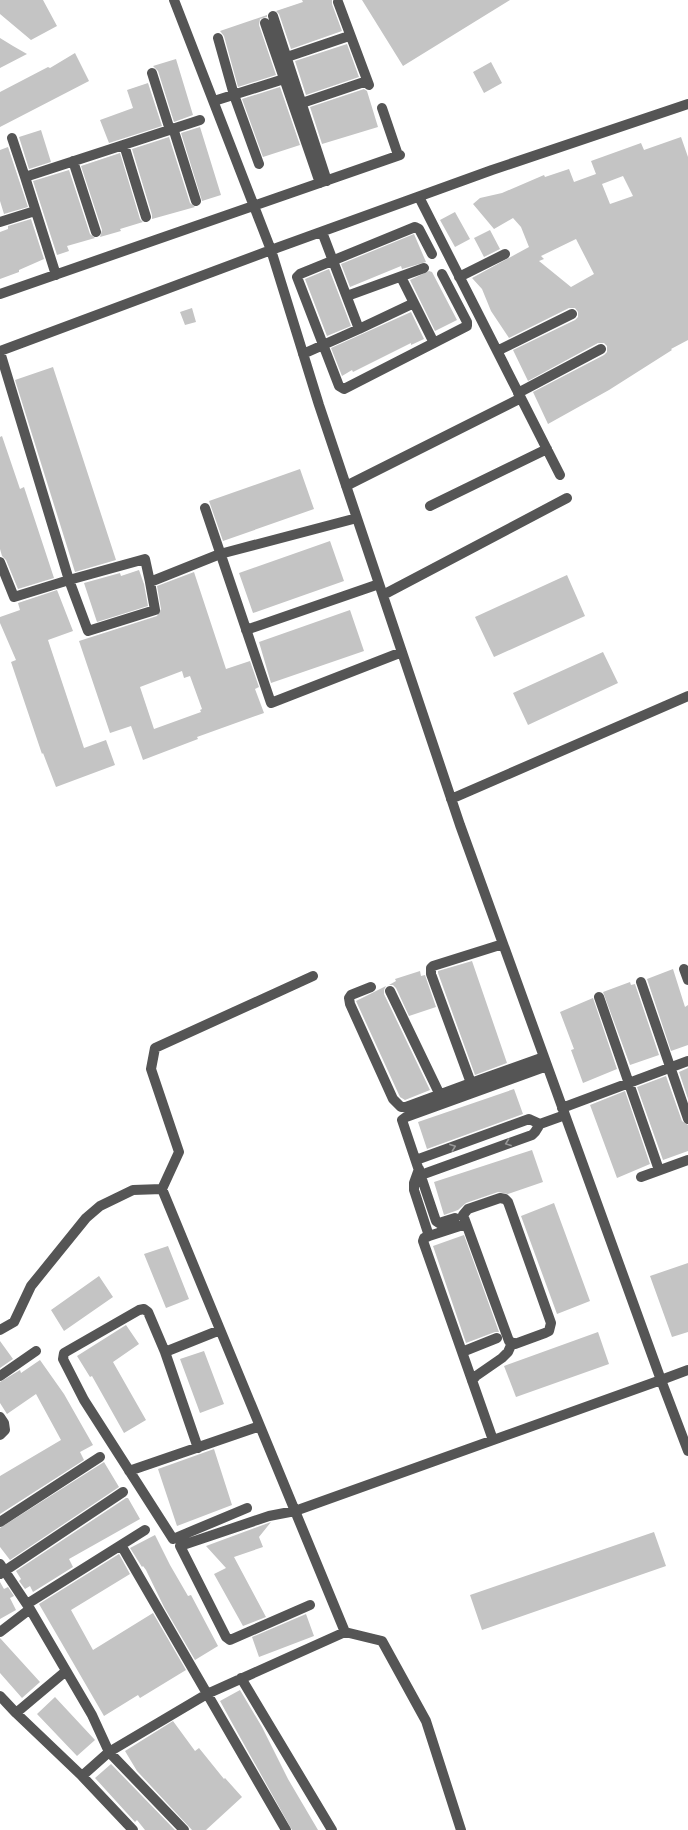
<svg xmlns="http://www.w3.org/2000/svg" width="688" height="1830" viewBox="0 0 688 1830" font-family="Arial,sans-serif">
  <style>
    .building { fill: #c4c4c4; fill-rule: evenodd }
    .lines { fill: none; stroke-linecap: round; stroke-linejoin: round }
    .minor { stroke: #555; stroke-width: 10 }
    .oneway { stroke: #999 }
  </style>
  <rect width="100%" height="100%" fill="#fff"/>
  <!-- building -->
  <path class="building" d="M 0,0 L 43,0 L 57,26 L 31,40 L 0,14 Z
    M 302,0 L 332,0 L 332,4 L 342,31 L 291,49 L 279,14 L 276,11 L 303,2 Z
    M 362,0 L 510,0 L 403,66 Z
    M 267,15 L 267,17 L 260,19 L 259,25 L 276,75 L 238,87 L 224,36 L 220,31 Z
    M 0,38 L 13,46 L 27,54 L 0,68 Z
    M 347,44 L 359,77 L 306,95 L 295,61 Z
    M 75,53 L 89,81 L 0,127 L 0,92 L 48,67 L 50,68 Z
    M 176,59 L 193,115 L 174,122 L 158,71 L 153,66 Z
    M 491,62 L 502,83 L 484,93 L 473,72 Z
    M 148,83 L 162,126 L 109,143 L 100,120 L 133,108 L 127,90 Z
    M 280,87 L 300,145 L 263,157 L 242,99 Z
    M 364,89 L 367,91 L 378,127 L 322,144 L 310,107 Z
    M 200,127 L 221,195 L 202,201 L 181,133 Z
    M 41,130 L 51,162 L 29,169 L 19,137 Z
    M 169,137 L 190,203 L 195,207 L 152,219 L 152,215 L 132,149 Z
    M 681,137 L 688,157 L 688,340 L 671,349 L 672,350 L 609,390 L 548,424 L 533,392 L 604,355 L 607,352 L 607,346 L 604,343 L 598,343 L 528,381 L 513,350 L 575,320 L 578,317 L 578,312 L 575,308 L 569,308 L 509,338 L 491,311 L 482,289 L 472,278 L 529,247 L 521,227 L 513,218 L 494,229 L 473,204 L 480,198 L 502,193 L 544,175 L 545,177 L 569,169 L 574,182 L 596,174 L 591,161 L 641,143 L 644,150 ZM 623,176 L 633,196 L 610,204 L 602,184 ZM 576,239 L 594,274 L 571,287 L 539,261 L 544,259 L 541,256 Z
    M 8,147 L 28,207 L 4,214 L 0,201 L 0,150 Z
    M 120,153 L 140,219 L 143,222 L 120,229 L 121,231 L 100,237 L 102,230 L 81,166 Z
    M 69,170 L 90,234 L 95,238 L 67,246 L 69,251 L 57,255 L 33,181 Z
    M 455,212 L 470,239 L 455,247 L 440,220 Z
    M 31,219 L 44,259 L 19,270 L 19,272 L 0,279 L 0,232 L 8,229 L 8,226 Z
    M 490,230 L 500,249 L 484,257 L 474,238 Z
    M 414,234 L 426,262 L 402,269 L 401,266 L 350,287 L 341,264 Z
    M 329,269 L 351,326 L 327,336 L 305,279 Z
    M 429,271 L 432,272 L 457,320 L 435,331 L 410,280 Z
    M 192,308 L 196,322 L 185,325 L 180,312 Z
    M 411,312 L 424,339 L 411,345 L 411,343 L 353,372 L 352,370 L 342,376 L 331,348 Z
    M 53,367 L 116,560 L 75,572 L 15,380 Z
    M 2,436 L 20,489 L 24,487 L 54,578 L 18,589 L 6,560 L 2,556 L 0,549 L 0,437 Z
    M 300,469 L 314,509 L 223,541 L 209,501 Z
    M 330,541 L 344,581 L 253,613 L 239,573 Z
    M 139,570 L 144,584 L 148,606 L 97,622 L 84,583 L 120,573 L 121,576 Z
    M 194,572 L 226,669 L 250,661 L 259,687 L 255,689 L 264,713 L 197,737 L 198,739 L 143,760 L 131,726 L 110,733 L 79,641 L 157,616 L 161,609 L 157,586 ZM 182,671 L 184,678 L 190,676 L 202,709 L 200,710 L 201,712 L 154,729 L 140,687 Z
    M 567,575 L 585,616 L 494,657 L 475,617 Z
    M 57,590 L 73,631 L 48,640 L 84,748 L 106,740 L 115,765 L 56,787 L 43,753 L 42,754 L 11,662 L 16,660 L 0,623 L 0,617 L 20,610 L 18,603 Z
    M 350,610 L 364,651 L 271,683 L 259,642 Z
    M 603,652 L 618,683 L 528,725 L 513,693 Z
    M 472,961 L 507,1063 L 475,1075 L 438,973 L 438,971 Z
    M 673,969 L 685,1007 L 688,1005 L 688,1045 L 671,1051 L 647,979 Z
    M 420,971 L 421,976 L 425,975 L 436,1007 L 409,1016 L 396,988 L 393,985 L 389,985 L 396,981 L 395,979 Z
    M 630,982 L 631,985 L 635,984 L 659,1055 L 630,1065 L 603,992 Z
    M 386,986 L 384,990 L 384,994 L 430,1090 L 405,1100 L 400,1097 L 356,1001 Z
    M 593,998 L 617,1069 L 583,1083 L 571,1050 L 574,1049 L 560,1012 Z
    M 688,1068 L 688,1099 L 679,1072 Z
    M 666,1076 L 682,1121 L 688,1125 L 688,1151 L 663,1160 L 637,1087 Z
    M 514,1089 L 523,1114 L 427,1149 L 418,1122 Z
    M 625,1091 L 650,1164 L 617,1178 L 590,1105 Z
    M 532,1150 L 543,1182 L 508,1194 L 498,1192 L 466,1203 L 458,1210 L 444,1215 L 434,1182 Z
    M 554,1203 L 590,1301 L 557,1314 L 521,1216 Z
    M 464,1235 L 499,1332 L 495,1332 L 466,1343 L 433,1246 Z
    M 168,1246 L 189,1299 L 166,1308 L 144,1254 Z
    M 688,1263 L 688,1332 L 672,1337 L 650,1276 Z
    M 99,1276 L 113,1297 L 64,1331 L 51,1310 Z
    M 126,1325 L 139,1344 L 113,1362 L 146,1420 L 124,1433 L 92,1376 L 90,1377 L 77,1356 Z
    M 598,1332 L 609,1364 L 516,1397 L 504,1366 Z
    M 0,1341 L 13,1359 L 0,1368 Z
    M 204,1351 L 224,1404 L 200,1413 L 180,1359 Z
    M 40,1360 L 64,1394 L 93,1445 L 80,1452 L 84,1460 L 0,1514 L 0,1476 L 61,1440 L 36,1394 L 7,1414 L 0,1403 L 0,1382 L 20,1370 L 21,1373 Z
    M 214,1449 L 232,1505 L 177,1526 L 158,1469 Z
    M 104,1462 L 119,1487 L 10,1560 L 0,1547 L 0,1528 Z
    M 126,1498 L 128,1498 L 140,1519 L 69,1559 L 73,1567 L 33,1592 L 30,1586 L 25,1589 L 19,1581 L 21,1579 L 16,1571 Z
    M 271,1522 L 259,1537 L 263,1547 L 234,1557 L 266,1617 L 243,1626 L 214,1574 L 226,1568 L 206,1546 Z
    M 654,1532 L 666,1566 L 482,1630 L 470,1595 Z
    M 155,1535 L 170,1565 L 188,1596 L 191,1595 L 218,1646 L 195,1660 L 164,1607 L 146,1570 L 143,1566 L 142,1567 L 130,1548 Z
    M 119,1554 L 130,1574 L 71,1610 L 93,1650 L 153,1613 L 186,1670 L 140,1698 L 138,1695 L 104,1716 L 39,1604 Z
    M 0,1582 L 4,1589 L 8,1587 L 14,1596 L 10,1598 L 16,1610 L 0,1619 Z
    M 306,1614 L 314,1636 L 259,1657 L 252,1637 Z
    M 0,1638 L 40,1682 L 22,1698 L 0,1673 Z
    M 240,1690 L 262,1727 L 288,1779 L 318,1830 L 292,1830 L 231,1721 L 220,1701 Z
    M 55,1697 L 95,1740 L 77,1756 L 37,1714 Z
    M 173,1721 L 195,1751 L 199,1748 L 224,1779 L 225,1778 L 242,1797 L 206,1830 L 192,1830 L 137,1771 L 125,1751 Z
    M 111,1764 L 175,1830 L 145,1830 L 137,1820 L 135,1822 L 95,1778 Z"/>
  <g class="lines">
    <!-- minor -->
    <path class="minor" d="M 338,2 L 369,85
      M 273,16 L 327,181
      M 265,23 L 320,183
      M 218,38 L 234,95 L 259,164
      M 287,57 L 349,36
      M 152,73 L 170,130
      M 214,101 L 284,79
      M 302,103 L 367,81
      M 382,108 L 398,155
      M 173,128 L 196,201
      M 12,138 L 25,177
      M 124,145 L 146,217
      M 73,161 L 96,232
      M 419,197 L 560,475
      M 0,222 L 35,211
      M 432,254 L 419,229 L 415,227 L 300,274 L 297,277 L 339,386 L 344,389 L 467,326 L 467,322 L 442,274
      M 56,275 L 25,177 L 200,120
      M 401,277 L 434,343
      M 459,277 L 505,254
      M 0,294 L 400,155
      M 347,296 L 424,268
      M 359,329 L 414,303
      M 0,351 L 271,250 L 174,0
      M 497,351 L 572,314
      M 0,352 L 69,580 L 14,597 L 0,562
      M 303,354 L 359,329 L 322,232
      M 518,393 L 601,349
      M 346,486 L 521,398
      M 430,506 L 547,449
      M 205,508 L 271,703 L 402,652
      M 150,582 L 155,610 L 88,631 L 69,580 L 145,559 L 150,582 L 220,554 L 357,518
      M 383,595 L 567,498
      M 246,630 L 379,584
      M 451,799 L 688,696
      M 684,969 L 688,980
      M 641,982 L 688,1119
      M 371,987 L 351,995 L 349,998 L 350,1004 L 393,1099 L 401,1107 L 406,1107 L 471,1083 L 431,974 L 431,968 L 433,966 L 503,944
      M 390,991 L 440,1095
      M 599,997 L 659,1170
      M 471,1083 L 544,1057
      M 562,1108 L 688,1061
      M 416,1160 L 529,1119 L 540,1124 L 565,1115
      M 419,1169 L 414,1183 L 414,1190 L 429,1236 L 424,1238 L 423,1241 L 493,1440
      M 421,1175 L 532,1135 L 535,1132 L 540,1124
      M 641,1177 L 688,1160
      M 500,1198 L 505,1199 L 508,1202 L 551,1323 L 549,1331 L 545,1333 L 515,1344 L 509,1341 L 463,1215 L 468,1209 Z
      M 455,1218 L 439,1223 L 436,1221 L 402,1120 L 406,1117 L 547,1066
      M 429,1236 L 466,1224
      M 0,1330 L 14,1322 L 31,1286 L 86,1218 L 100,1206 L 133,1190 L 162,1189
      M 220,1330 L 165,1352 L 148,1312 L 144,1309 L 139,1310 L 64,1353 L 63,1359 L 84,1400 L 173,1539 L 247,1508
      M 165,1352 L 198,1448
      M 462,1352 L 497,1338
      M 688,1370 L 661,1380 L 688,1451
      M 0,1376 L 36,1351
      M 472,1381 L 476,1376 L 502,1358 L 508,1352 L 512,1343
      M 0,1417 L 4,1423 L 5,1430 L 0,1435
      M 129,1471 L 260,1426
      M 0,1522 L 100,1457
      M 121,1545 L 286,1830
      M 0,1564 L 30,1609 L 92,1715 L 109,1752 L 184,1830
      M 0,1574 L 123,1492
      M 27,1604 L 145,1530
      M 310,1605 L 230,1640 L 226,1637 L 180,1546 L 269,1516 L 295,1511 L 661,1380 L 460,825 L 319,405 L 271,250 L 492,170 L 688,104
      M 0,1632 L 30,1609
      M 345,1632 L 382,1641 L 426,1721 L 461,1830
      M 241,1678 L 332,1830
      M 0,1696 L 16,1713 L 66,1671
      M 16,1713 L 82,1776
      M 133,1830 L 82,1776 L 109,1752 L 207,1694 L 345,1632 L 162,1189 L 179,1152 L 151,1069 L 155,1048 L 313,976"/>
  </g>
  <!-- one-way arrows -->
  <defs><path id="oneway-chevron" d="M-2-3.5L2.5 0L-2 3.5" fill="none" stroke-width="1.6" stroke-linecap="round" stroke-linejoin="round"/></defs>
  <g class="oneway">
    <use href="#oneway-chevron" transform="translate(508 1143) rotate(160)"/>
    <use href="#oneway-chevron" transform="translate(453 1147) rotate(-20)"/>
  </g>
</svg>
